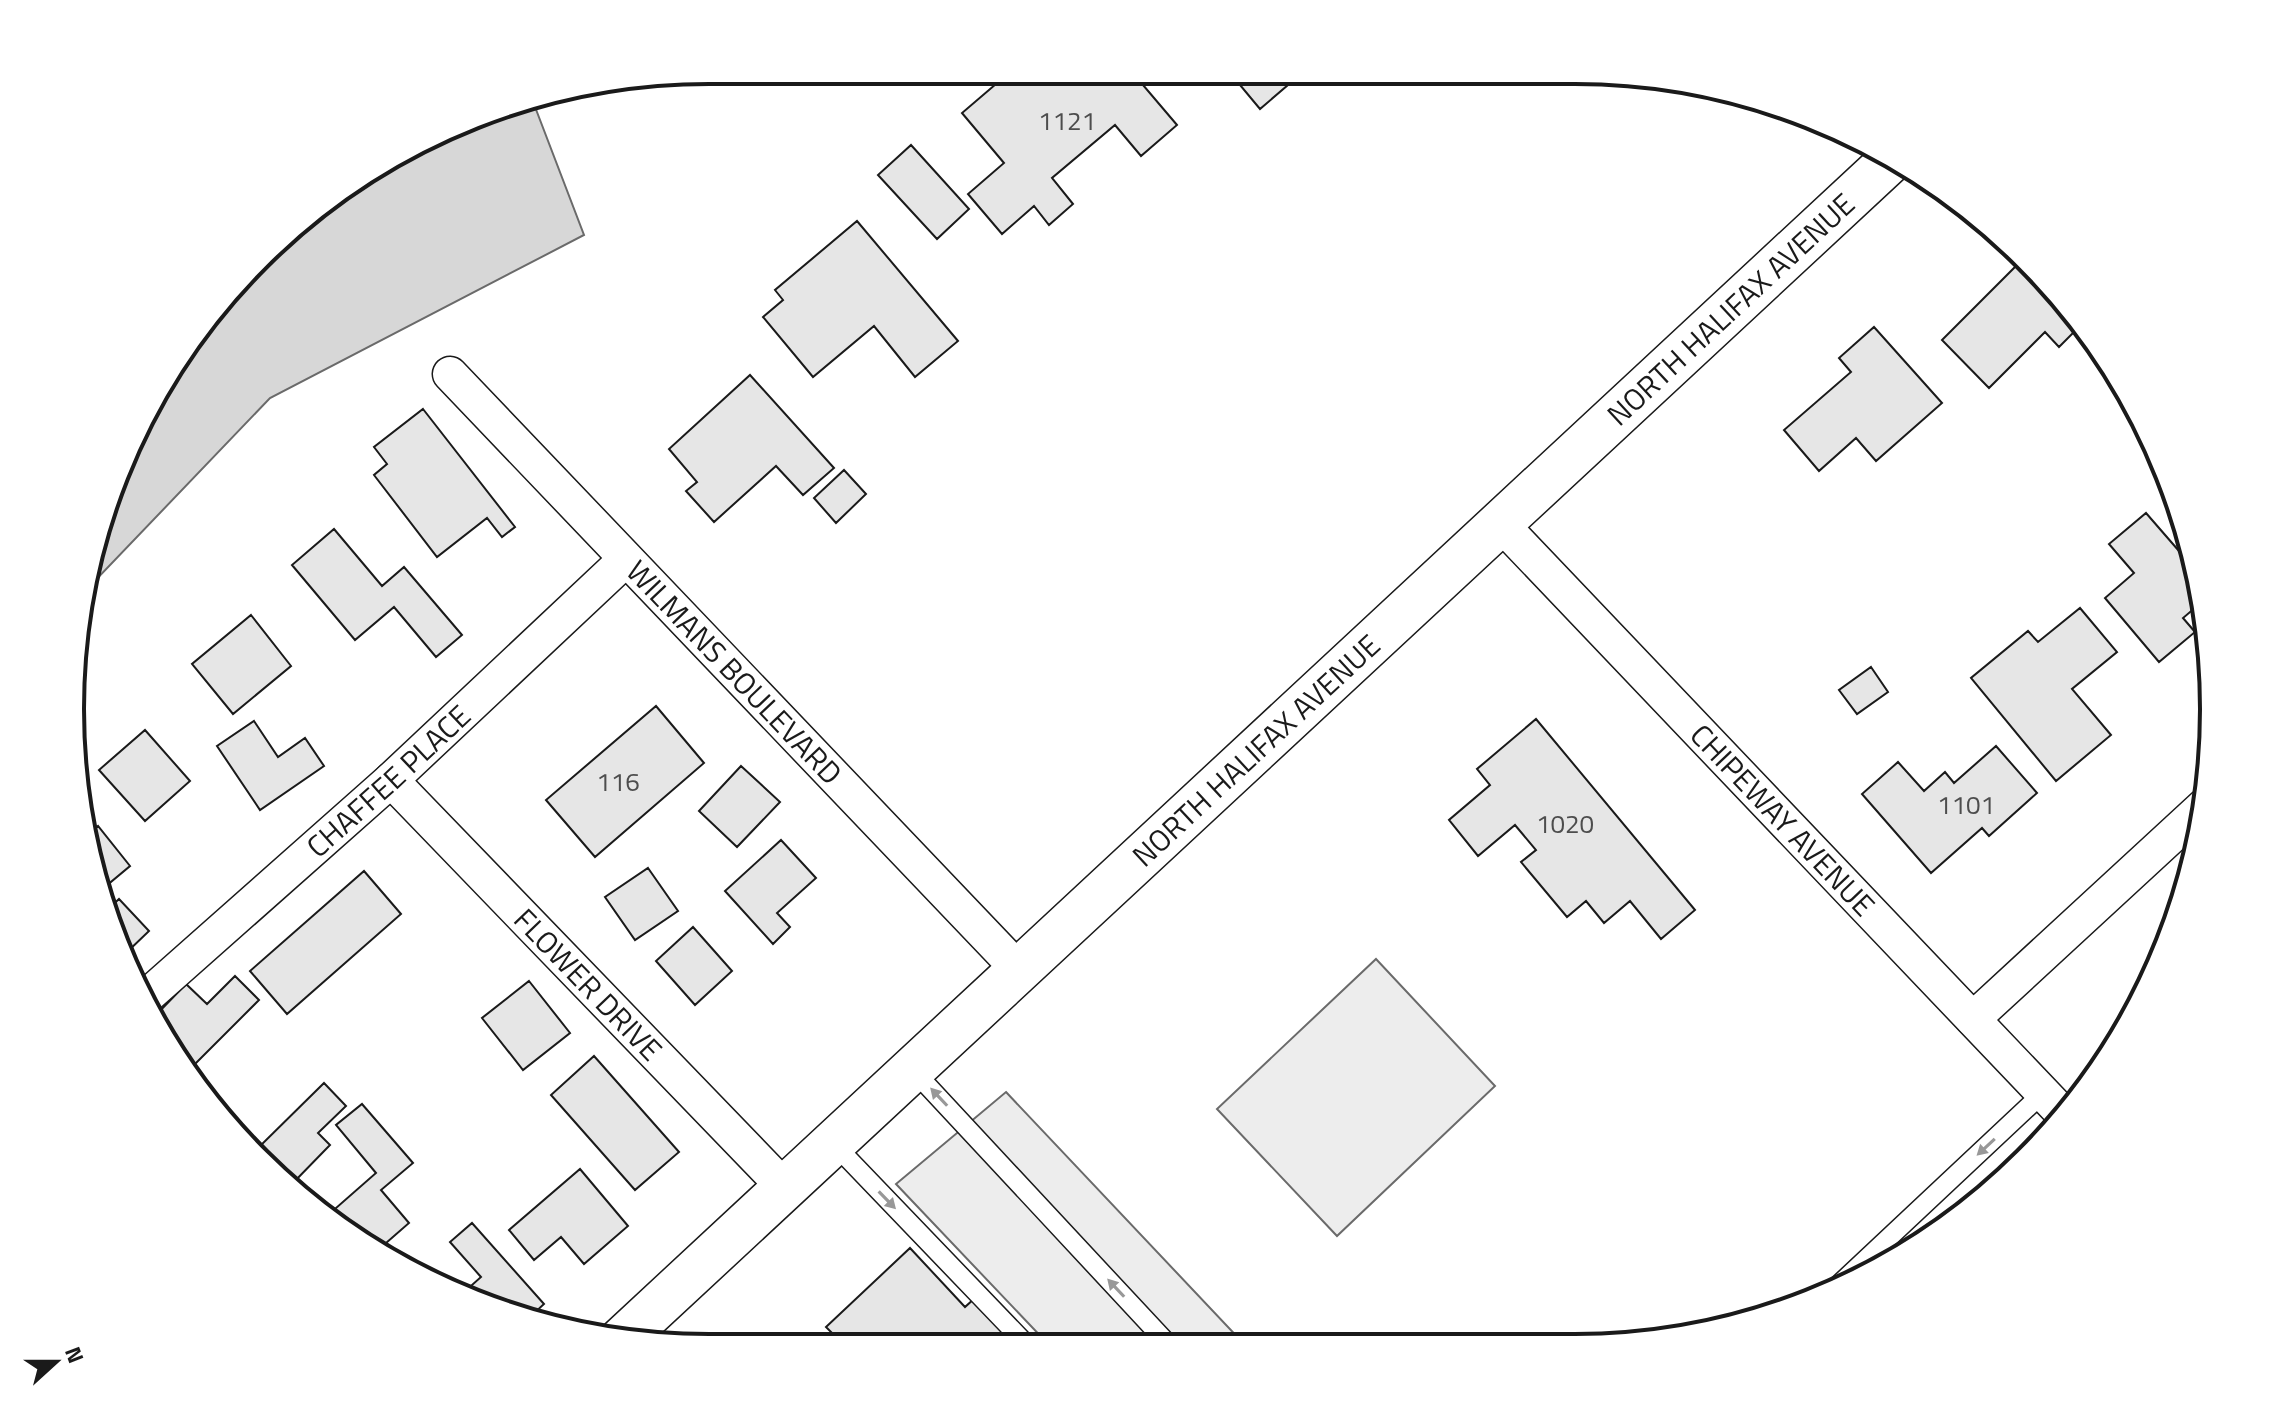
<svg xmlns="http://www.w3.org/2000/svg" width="2284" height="1418" viewBox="0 0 2284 1418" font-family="'Titillium Web',sans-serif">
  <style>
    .built { fill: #ededed; stroke: #6a6a6a; stroke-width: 2 }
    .water { fill: #d7d7d7; stroke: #6a6a6a; stroke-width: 2 }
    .building { fill: #e6e6e6; stroke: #1a1a1a; stroke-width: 2 }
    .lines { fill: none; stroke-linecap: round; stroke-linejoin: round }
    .lane-casing { stroke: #1a1a1a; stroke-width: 21 }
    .street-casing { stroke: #1a1a1a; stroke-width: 37 }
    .secondary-casing { stroke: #1a1a1a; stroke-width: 47 }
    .lane { stroke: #fff; stroke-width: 18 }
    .street { stroke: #fff; stroke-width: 34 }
    .secondary { stroke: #fff; stroke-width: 44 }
    .oneway { fill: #989898 }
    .labels { text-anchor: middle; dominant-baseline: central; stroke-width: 6; stroke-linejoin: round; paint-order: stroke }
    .number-label { font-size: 26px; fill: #4d4d4d }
    .street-label { font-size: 30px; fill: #1a1a1a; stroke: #fff }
    .rim { fill: none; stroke: #1a1a1a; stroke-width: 4 }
  </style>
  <rect width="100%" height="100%" fill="#fff"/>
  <!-- built -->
  <path class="built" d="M 1376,959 L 1495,1086 L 1337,1236 L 1217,1109 Z
    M 1006,1092 L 1245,1345 L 1048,1344 L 896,1184 Z"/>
  <!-- water -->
  <path class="water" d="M 532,99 L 584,235 L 270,398 L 90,586 L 104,504 L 178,354 L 320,202 L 504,104 Z"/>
  <!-- building -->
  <path class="building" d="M 1010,72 L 1132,72 L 1177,125 L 1141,156 L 1115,125 L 1052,178 L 1073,204 L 1049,225 L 1034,206 L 1002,234 L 968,194 L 1004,163 L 962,113 Z
    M 1230,73 L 1302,73 L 1260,109 Z
    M 911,145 L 969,209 L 937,239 L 878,175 Z
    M 857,221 L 958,341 L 915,377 L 874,326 L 813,377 L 763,317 L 783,300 L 775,290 Z
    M 2024,258 L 2055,287 L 2082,324 L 2059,347 L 2045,332 L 1989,388 L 1942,340 Z
    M 1874,327 L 1942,403 L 1876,461 L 1856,438 L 1819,471 L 1784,430 L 1851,372 L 1839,358 Z
    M 750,375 L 834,468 L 803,495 L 776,466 L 714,522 L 686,491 L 697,482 L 669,449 Z
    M 423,409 L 515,527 L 502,537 L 487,518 L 437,557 L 374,475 L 387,464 L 374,447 Z
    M 844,470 L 866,494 L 836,523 L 814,498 Z
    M 2146,513 L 2179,551 L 2189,543 L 2203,601 L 2183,618 L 2195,632 L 2159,662 L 2105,598 L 2134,573 L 2109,544 Z
    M 334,529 L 382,586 L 404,567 L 462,635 L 436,657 L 394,607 L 355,640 L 292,565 Z
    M 2080,608 L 2117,652 L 2072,689 L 2111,735 L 2056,781 L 1971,678 L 2028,631 L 2038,642 Z
    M 251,615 L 291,666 L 233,714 L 192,664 Z
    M 1871,667 L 1888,692 L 1857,714 L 1839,690 Z
    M 656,706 L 704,763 L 595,857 L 546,800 Z
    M 1536,719 L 1695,910 L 1661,939 L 1630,901 L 1604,923 L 1586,901 L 1567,917 L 1521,862 L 1536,850 L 1515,825 L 1478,856 L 1449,820 L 1490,785 L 1477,769 Z
    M 254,721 L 278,757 L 305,738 L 324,766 L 260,810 L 217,746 Z
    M 145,730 L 190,781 L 145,821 L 99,770 Z
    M 1996,746 L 2037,793 L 1989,836 L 1982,828 L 1931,873 L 1862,794 L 1898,762 L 1924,791 L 1945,772 L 1954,783 Z
    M 741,766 L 780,802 L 737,847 L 699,811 Z
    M 89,826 L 93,830 L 98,826 L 130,866 L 100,891 Z
    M 781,840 L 816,878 L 777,913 L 790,927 L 773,944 L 725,891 Z
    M 648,868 L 678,911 L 635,940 L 605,897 Z
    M 364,871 L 401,914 L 287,1014 L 250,971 Z
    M 119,899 L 149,931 L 124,955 L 104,913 Z
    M 693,927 L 732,971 L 695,1005 L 656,961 Z
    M 235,976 L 259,1000 L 186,1073 L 178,1064 L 154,1017 L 186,984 L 207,1004 Z
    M 529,981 L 570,1033 L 523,1070 L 482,1018 Z
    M 594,1056 L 679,1152 L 635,1190 L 551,1095 Z
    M 324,1083 L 346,1106 L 318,1133 L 330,1145 L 291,1185 L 257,1149 Z
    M 362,1104 L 413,1163 L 381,1190 L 409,1223 L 378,1250 L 337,1226 L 328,1215 L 376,1173 L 336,1125 Z
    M 580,1169 L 628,1226 L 584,1264 L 561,1237 L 534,1260 L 509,1230 Z
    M 472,1223 L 544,1304 L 530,1317 L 470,1301 L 463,1293 L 481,1277 L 450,1242 Z
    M 910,1248 L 965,1307 L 975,1298 L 1018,1344 L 842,1343 L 826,1327 Z"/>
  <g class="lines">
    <!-- lane casing -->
    <g class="lane-casing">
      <path id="lane" d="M 912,1069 L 1169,1345
        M 833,1143 L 1026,1344
        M 1832,1291 L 2043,1093"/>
    </g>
    <!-- street casing -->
    <g class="street-casing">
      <g id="street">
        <path id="s1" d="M 450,374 L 1018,969"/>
        <path id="s2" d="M 1500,523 L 2065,1116"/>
        <path id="s3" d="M 391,780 L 785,1188"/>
        <path id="s4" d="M 145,998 L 391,780 L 625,560"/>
        <path d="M 1973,1019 L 2204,806"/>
      </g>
    </g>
    <!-- secondary casing -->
    <g class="secondary-casing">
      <g id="secondary">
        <path id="s5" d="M 620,1341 L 1891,160"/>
      </g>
    </g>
    <!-- lane -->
    <use href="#lane" class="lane"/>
    <!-- street -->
    <use href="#street" class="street"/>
    <!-- secondary -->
    <use href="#secondary" class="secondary"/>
  </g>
  <!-- one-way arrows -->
  <defs><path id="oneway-solid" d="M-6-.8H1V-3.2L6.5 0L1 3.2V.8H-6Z" transform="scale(2)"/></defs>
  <g class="oneway">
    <use href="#oneway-solid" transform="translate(939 1097) rotate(-133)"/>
    <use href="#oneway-solid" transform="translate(1986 1147) rotate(137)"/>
    <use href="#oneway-solid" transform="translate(887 1200) rotate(46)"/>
    <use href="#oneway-solid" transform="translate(1116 1288) rotate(-133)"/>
  </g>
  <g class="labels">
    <!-- number labels -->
    <g class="number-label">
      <text x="1067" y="120">1121</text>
      <text x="618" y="781">116</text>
      <text x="1966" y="804">1101</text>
      <text x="1565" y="823">1020</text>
    </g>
    <!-- street labels -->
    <g class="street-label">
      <text stroke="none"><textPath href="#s5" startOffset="1516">NORTH HALIFAX AVENUE</textPath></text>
      <text stroke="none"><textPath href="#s1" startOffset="412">WILMANS BOULEVARD</textPath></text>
      <text stroke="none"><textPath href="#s5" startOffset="868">NORTH HALIFAX AVENUE</textPath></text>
      <text stroke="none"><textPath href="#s4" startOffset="326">CHAFFEE PLACE</textPath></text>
      <text stroke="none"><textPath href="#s2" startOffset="410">CHIPEWAY AVENUE</textPath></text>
      <text stroke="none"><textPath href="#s3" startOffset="284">FLOWER DRIVE</textPath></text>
    </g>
  </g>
  <!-- crop -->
  <path d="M0 0H2284V1418H0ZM709 84H1575A625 625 0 0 1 2200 709V709A625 625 0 0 1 1575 1334H709A625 625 0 0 1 84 709V709A625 625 0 0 1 709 84Z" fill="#fff" fill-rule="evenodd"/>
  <path class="rim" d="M709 84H1575A625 625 0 0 1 2200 709V709A625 625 0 0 1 1575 1334H709A625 625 0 0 1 84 709V709A625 625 0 0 1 709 84Z"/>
  <!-- north arrow -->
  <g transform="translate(56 1362) rotate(69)" stroke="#ffffff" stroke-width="6" paint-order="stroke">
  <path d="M0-6L14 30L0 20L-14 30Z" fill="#1a1a1a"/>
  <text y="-12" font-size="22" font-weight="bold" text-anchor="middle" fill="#1a1a1a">N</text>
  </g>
</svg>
